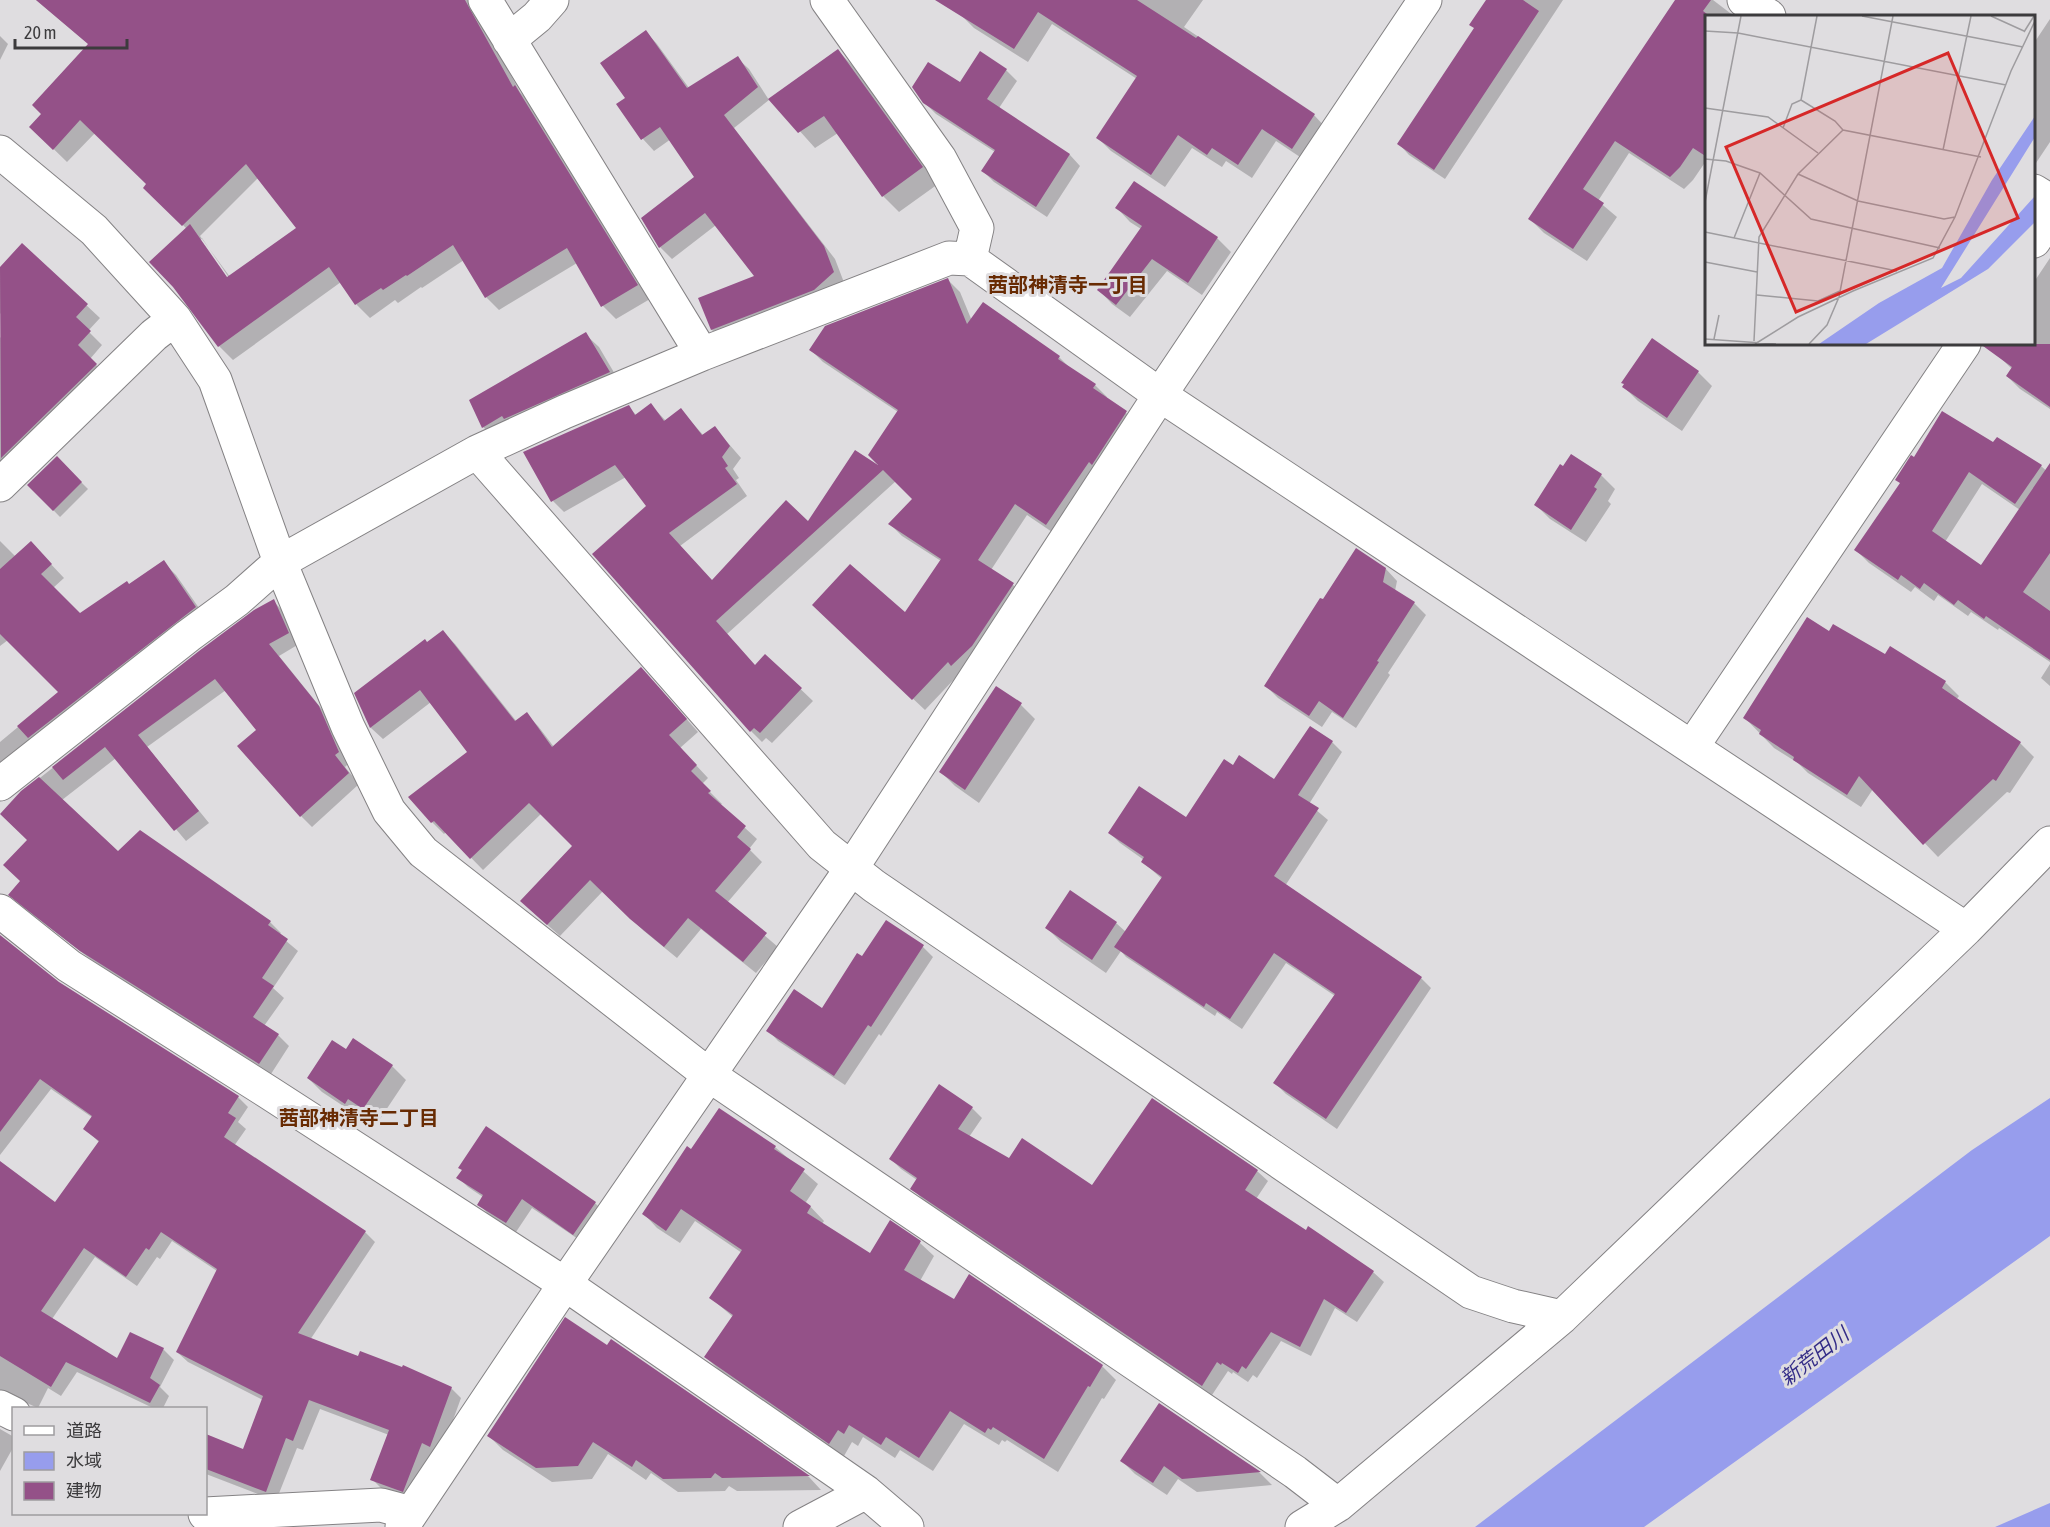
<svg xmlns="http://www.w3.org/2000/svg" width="2050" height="1527" viewBox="0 0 2050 1527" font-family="'Asap Condensed','Noto Sans JP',sans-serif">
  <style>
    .water { fill: #979ded }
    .shadow { fill: #0003; fill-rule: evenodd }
    .building { fill: #945188 }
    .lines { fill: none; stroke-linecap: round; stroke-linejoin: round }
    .minor-casing { stroke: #848284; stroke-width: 35 }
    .minor { stroke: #fff; stroke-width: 33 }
    .labels { text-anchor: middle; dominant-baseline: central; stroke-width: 6; stroke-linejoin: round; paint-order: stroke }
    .neighbourhood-label { font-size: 20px; font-weight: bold; fill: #682b03; stroke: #dfdde0 }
    .water-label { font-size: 20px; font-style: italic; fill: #332c87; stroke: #dfdde0 }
    .inset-road { fill: none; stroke: #9e9c9f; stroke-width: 1.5 }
    .view { fill: #d62828; fill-opacity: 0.15; stroke: #d62828; stroke-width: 3 }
    .inset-edge { fill: none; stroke: #3c3b3d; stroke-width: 3 }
  </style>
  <rect width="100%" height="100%" fill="#dfdde0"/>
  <!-- water -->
  <path class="water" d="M 2050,1098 L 2050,1236 L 1644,1527 L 1475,1527 L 1972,1150 Z
    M 2050,1503 L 2050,1527 L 1995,1527 Z"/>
  <!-- shadow -->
  <path class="shadow" d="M 36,0 L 470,0 L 520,92 L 528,100 L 650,299 L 616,319 L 603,306 L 577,263 L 499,310 L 486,297 L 464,260 L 422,288 L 421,287 L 398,303 L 395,300 L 370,318 L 356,304 L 341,282 L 233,360 L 219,346 L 187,229 L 145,188 L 148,184 L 95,133 L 67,162 L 31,127 L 148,94 ZM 258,178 L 298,228 L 230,277 L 200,236 ZM 202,238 L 232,282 L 230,284 L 200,241 Z
    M 970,0 L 1203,0 L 1184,27 L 1314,115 L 1327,129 L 1306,161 L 1276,141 L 1252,178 L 1226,161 L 1222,167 L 1192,148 L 1165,187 L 1111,151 L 1098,138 L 1137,79 L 1052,24 L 1028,62 L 974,28 L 961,15 Z
    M 1488,0 L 1563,0 L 1445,179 L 1409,155 L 1399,144 L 1475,29 Z
    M 1677,0 L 1713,0 L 1734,16 L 1706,16 L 1706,161 L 1693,180 L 1684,189 L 1629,153 L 1598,201 L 1617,217 L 1587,261 L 1544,233 L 1530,219 Z
    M 2050,19 L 2050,142 L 2034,166 L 2034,43 Z
    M 646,32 L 657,44 L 689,88 L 737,58 L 749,69 L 769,100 L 734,128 L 835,259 L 845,285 L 724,341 L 712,330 L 700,299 L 756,277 L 716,225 L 672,259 L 660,247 L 643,218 L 696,177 L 671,139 L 654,151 L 643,139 L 618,105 L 627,98 Z
    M 0,36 L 8,44 L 0,60 Z
    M 838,51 L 854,67 L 938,184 L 899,212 L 883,196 L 838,133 L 815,148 L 771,99 Z
    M 1006,70 L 1017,81 L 999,108 L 1070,155 L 1080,166 L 1047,217 L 994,182 L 983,171 L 995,152 L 936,114 L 924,102 L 960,84 Z
    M 1117,208 L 1217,238 L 1231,252 L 1202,295 L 1167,271 L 1130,317 L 1112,304 L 1099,290 L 1141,229 L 1130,222 Z
    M 22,245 L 100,318 L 88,331 L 102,345 L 90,359 L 109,378 L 0,484 L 0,338 L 12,325 L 0,313 L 0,269 Z
    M 2050,258 L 2050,409 L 2020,389 L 2007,376 L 2012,369 L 1988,346 L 1990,344 L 2034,344 L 2034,282 Z
    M 948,280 L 960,292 L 972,321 L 1059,357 L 1070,368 L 1095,385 L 1107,397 L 1106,398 L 1126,413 L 1138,424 L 1058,536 L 1027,515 L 991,570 L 1013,585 L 1025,596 L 960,673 L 925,710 L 826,617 L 905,614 L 941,561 L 902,536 L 890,524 L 914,499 L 896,481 L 727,634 L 756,667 L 766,656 L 813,701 L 772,743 L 766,738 L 762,742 L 751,731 L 649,506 L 626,477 L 564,512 L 553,501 L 629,407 L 637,416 L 651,405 L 666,421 L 681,410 L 704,436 L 715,428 L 741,458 L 733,469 L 739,478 L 736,480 L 747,496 L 680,546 L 712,582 L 808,523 L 855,452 L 884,470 L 898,412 L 823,362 L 811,350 Z
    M 585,334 L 599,347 L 622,386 L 497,440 L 483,427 Z
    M 1652,340 L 1698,372 L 1712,386 L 1682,431 L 1638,401 L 1624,387 Z
    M 1997,439 L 2041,466 L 2050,474 L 2050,662 L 1999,628 L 1998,630 L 1971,612 L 1968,616 L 1938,595 L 1934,601 L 1915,587 L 1911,592 L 1869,563 L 1856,550 L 1902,484 L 1914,459 L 1994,444 ZM 1982,484 L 2020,510 L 1981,567 L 1945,542 Z
    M 1571,456 L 1601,475 L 1615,489 L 1608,501 L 1611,504 L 1586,542 L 1550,519 L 1536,505 Z
    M 57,458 L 88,489 L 60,517 L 29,485 Z
    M 0,541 L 16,557 L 31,543 L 64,578 L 53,588 L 79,615 L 129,586 L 163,562 L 176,575 L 208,621 L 12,774 L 0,762 L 0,742 L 60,692 L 8,640 L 0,646 Z
    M 1386,569 L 1397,581 L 1395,591 L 1414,603 L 1426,615 L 1388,673 L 1390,675 L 1356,728 L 1332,712 L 1322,727 L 1278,698 L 1266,686 L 1324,602 Z
    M 273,601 L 284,612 L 299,644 L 279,656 L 329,718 L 349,763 L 345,767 L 359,784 L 312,827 L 301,816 L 258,731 L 226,690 L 147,747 L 209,823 L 186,841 L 116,758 L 62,800 L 118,853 L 270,922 L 281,933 L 279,935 L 298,951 L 273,988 L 284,998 L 264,1026 L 278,1035 L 289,1046 L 271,1074 L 93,961 L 21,906 L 10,895 L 21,882 L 28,840 L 22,792 L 200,652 Z
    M 443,632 L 455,644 L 517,722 L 526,714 L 538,726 L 554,747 L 653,681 L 698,732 L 680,748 L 708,778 L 702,784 L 722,804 L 720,805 L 757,839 L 749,849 L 762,862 L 727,903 L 778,947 L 756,973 L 701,929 L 677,958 L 644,931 L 603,891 L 560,936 L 534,913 L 574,846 L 542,813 L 483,870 L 446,832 L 444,834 L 432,822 L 469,753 L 431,702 L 383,739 L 371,728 L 356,693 Z
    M 1829,633 L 1885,656 L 1891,648 L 1945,682 L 1959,696 L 1956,700 L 2020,743 L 2034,757 L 2010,793 L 2007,792 L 1938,857 L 1873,789 L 1861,807 L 1808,773 L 1798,763 L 1774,748 L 1745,718 Z
    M 2050,664 L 2050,686 L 2041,678 Z
    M 997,688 L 1021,705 L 1035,719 L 979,803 L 955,786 L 941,772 Z
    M 1332,742 L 1342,752 L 1309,804 L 1328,820 L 1285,886 L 1421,978 L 1431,988 L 1337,1129 L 1286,1094 L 1275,1083 L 1335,996 L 1286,963 L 1242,1029 L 1217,1012 L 1215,1016 L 1126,957 L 1121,951 L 1106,973 L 1061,942 L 1047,928 L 1116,923 L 1126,932 L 1162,879 L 1143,862 L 1144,860 L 1120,843 L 1110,833 L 1186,819 L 1233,767 L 1275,781 Z
    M 886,922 L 923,947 L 933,957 L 881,1036 L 879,1034 L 845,1085 L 778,1041 L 768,1030 L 822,1010 L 863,958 Z
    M 0,936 L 58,983 L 238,1097 L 248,1107 L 238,1122 L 246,1129 L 234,1146 L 365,1232 L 375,1242 L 310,1340 L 451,1388 L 461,1398 L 440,1456 L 414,1501 L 382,1489 L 372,1479 L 389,1435 L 320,1409 L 303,1450 L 297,1448 L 276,1501 L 206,1474 L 206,1435 L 244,1451 L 263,1400 L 188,1362 L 177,1352 L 217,1271 L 172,1241 L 160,1259 L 157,1257 L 137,1286 L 95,1257 L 52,1319 L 118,1360 L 163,1349 L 174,1360 L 160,1387 L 169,1396 L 163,1408 L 153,1408 L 77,1372 L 61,1396 L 48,1388 L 38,1408 L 20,1400 L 0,1402 L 0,1163 L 56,1204 L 100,1143 L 85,1129 L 93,1118 L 51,1089 L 0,1155 Z
    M 346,1051 L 392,1066 L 406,1080 L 378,1122 L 363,1112 L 360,1117 L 322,1092 L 308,1078 Z
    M 1152,1100 L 1257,1171 L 1268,1181 L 1256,1199 L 1306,1232 L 1309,1228 L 1373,1272 L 1384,1282 L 1357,1322 L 1335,1308 L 1311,1356 L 1281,1341 L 1257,1378 L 1253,1375 L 1248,1382 L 1233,1372 L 1232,1374 L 1228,1371 L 1212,1395 L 922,1199 L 912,1188 L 917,1180 L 901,1169 L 891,1159 L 972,1108 L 982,1118 L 969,1137 L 1009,1160 L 1092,1187 Z
    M 719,1110 L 775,1147 L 818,1184 L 806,1202 L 824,1221 L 822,1224 L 871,1255 L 891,1223 L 920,1243 L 934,1256 L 920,1281 L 955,1301 L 1102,1366 L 1116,1380 L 1104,1399 L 1102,1398 L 1058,1472 L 1007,1440 L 1005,1442 L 1002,1440 L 999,1445 L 964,1424 L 933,1471 L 900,1450 L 895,1458 L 863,1437 L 858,1446 L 852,1442 L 844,1456 L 720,1371 L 706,1357 L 733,1317 L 711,1298 L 742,1253 L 695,1221 L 680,1243 L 657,1228 L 644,1214 L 692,1151 Z
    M 486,1128 L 595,1203 L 605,1213 L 584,1243 L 532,1208 L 516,1232 L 488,1214 L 479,1204 L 483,1197 L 468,1187 L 458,1177 Z
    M 611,1341 L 809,1477 L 821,1490 L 737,1491 L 729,1486 L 725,1491 L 678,1492 L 651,1473 L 646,1480 L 608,1454 L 592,1479 L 552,1482 L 503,1450 L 489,1436 L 608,1347 Z
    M 1159,1405 L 1260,1473 L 1272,1485 L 1197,1492 L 1178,1479 L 1167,1495 L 1135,1474 L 1122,1461 Z
    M 0,1429 L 14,1437 L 14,1446 L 0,1471 Z"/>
  <!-- building -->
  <path class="building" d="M 36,0 L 465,0 L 513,87 L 515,85 L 638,285 L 601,307 L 567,248 L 485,298 L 453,245 L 407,276 L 406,275 L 383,290 L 381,288 L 355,305 L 329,267 L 218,347 L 173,287 L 149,262 L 190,224 L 227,277 L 296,228 L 246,164 L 182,226 L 143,188 L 146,184 L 80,120 L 53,150 L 29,127 L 41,114 L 32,105 L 88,44 Z
    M 935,0 L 1137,0 L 1196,38 L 1198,36 L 1315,114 L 1292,149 L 1262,129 L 1238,165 L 1212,148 L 1207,155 L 1178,135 L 1151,175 L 1096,138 L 1137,76 L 1038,12 L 1014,49 Z
    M 1486,0 L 1523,0 L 1539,11 L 1434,170 L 1397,144 L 1474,28 L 1469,25 Z
    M 1675,0 L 1711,0 L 1703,11 L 1707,14 L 1707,157 L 1693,148 L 1680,167 L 1670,177 L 1615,141 L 1583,189 L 1604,203 L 1573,249 L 1528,219 Z
    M 646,30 L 687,88 L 738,56 L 758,87 L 724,115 L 824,246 L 834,272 L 814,290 L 711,330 L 698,298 L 754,276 L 705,213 L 659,248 L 641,218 L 694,177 L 660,127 L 641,140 L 616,104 L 625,98 L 600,63 Z
    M 838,49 L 923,167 L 882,197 L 824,116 L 798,133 L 768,99 Z
    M 980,51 L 1007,69 L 987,99 L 1070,154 L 1036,207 L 981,171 L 995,150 L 923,103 L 912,87 L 928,62 L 960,82 Z
    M 1134,181 L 1218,237 L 1188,283 L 1152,259 L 1116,305 L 1097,290 L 1142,226 L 1115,208 Z
    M 22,243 L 88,304 L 76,317 L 91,331 L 78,345 L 97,364 L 1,458 L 0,267 Z
    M 948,278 L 967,324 L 983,302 L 1060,356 L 1058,359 L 1096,384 L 1093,388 L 1127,411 L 1092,465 L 1089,462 L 1046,525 L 1015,504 L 978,560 L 1014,583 L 972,646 L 951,666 L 948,662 L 912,700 L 812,605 L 850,564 L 905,612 L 941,559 L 888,524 L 912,499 L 883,470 L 716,621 L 755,665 L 765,654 L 802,688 L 760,733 L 754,728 L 750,732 L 592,554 L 646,506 L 615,465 L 551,502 L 523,452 L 629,405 L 635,415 L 651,403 L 664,421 L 681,408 L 702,435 L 715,426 L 730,446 L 722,457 L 728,466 L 725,468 L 737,484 L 669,533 L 712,580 L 786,500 L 808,521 L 855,450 L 878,465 L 868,455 L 898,410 L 809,350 L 825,326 Z
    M 586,332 L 610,372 L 504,419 L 502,416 L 482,428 L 469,400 Z
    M 1652,338 L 1699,371 L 1667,418 L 1622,387 L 1624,384 L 1621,383 Z
    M 1982,344 L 2050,344 L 2050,407 L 2006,376 L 2012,367 L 1983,346 Z
    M 1942,411 L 1993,442 L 1997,437 L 2042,465 L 2015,504 L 1969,472 L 1932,531 L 1981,565 L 2050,463 L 2050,553 L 2023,592 L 2050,611 L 2050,660 L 1986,616 L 1984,619 L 1958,600 L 1954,605 L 1924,583 L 1920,589 L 1901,575 L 1898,580 L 1854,550 L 1900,483 L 1895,480 L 1911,455 L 1914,457 Z
    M 1571,454 L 1602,474 L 1594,487 L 1597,489 L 1571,530 L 1534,505 L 1560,464 L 1563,466 Z
    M 57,456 L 82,482 L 53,511 L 27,485 Z
    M 31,541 L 52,564 L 41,574 L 80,613 L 127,581 L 129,584 L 164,560 L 196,607 L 28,738 L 17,726 L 58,692 L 0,634 L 0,569 Z
    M 1356,548 L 1386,568 L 1383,582 L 1415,602 L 1377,661 L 1379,662 L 1343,718 L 1319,701 L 1309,716 L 1264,686 L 1320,598 L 1323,599 Z
    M 274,599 L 289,633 L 269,644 L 319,706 L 339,752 L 335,755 L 349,773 L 300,817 L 237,746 L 256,730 L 215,679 L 138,735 L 199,811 L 174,831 L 105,747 L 63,780 L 52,767 L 199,651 L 254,610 Z
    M 1807,617 L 1829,631 L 1833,624 L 1885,654 L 1890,646 L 1946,681 L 1942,688 L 2021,742 L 1996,781 L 1993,779 L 1923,845 L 1859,776 L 1847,795 L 1793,760 L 1794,757 L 1759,734 L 1761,730 L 1743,718 Z
    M 443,630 L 515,721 L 527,712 L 552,747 L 641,667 L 687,719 L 669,735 L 697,765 L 691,771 L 711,791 L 708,793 L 746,826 L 737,837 L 751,849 L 715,891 L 767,933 L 743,962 L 688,918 L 664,947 L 630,919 L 590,880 L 547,925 L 520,901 L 572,846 L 529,803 L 470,859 L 434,821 L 431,823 L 408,797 L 467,752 L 420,690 L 370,728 L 354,693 L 425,639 L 427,642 Z
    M 996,686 L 1022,703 L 965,790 L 939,772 Z
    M 1310,726 L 1333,741 L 1298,795 L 1319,808 L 1274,876 L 1422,977 L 1326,1119 L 1273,1083 L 1335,994 L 1274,953 L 1230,1019 L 1206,1003 L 1204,1007 L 1114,947 L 1162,877 L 1141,862 L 1144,857 L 1108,833 L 1139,786 L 1186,817 L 1224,759 L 1233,765 L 1239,755 L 1274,779 Z
    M 39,777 L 118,851 L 140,830 L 271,921 L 268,925 L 288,939 L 262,978 L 274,986 L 253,1017 L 279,1034 L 259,1064 L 80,951 L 8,895 L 20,881 L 3,865 L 27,840 L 0,814 L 21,791 Z
    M 1070,890 L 1117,922 L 1092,960 L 1045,928 Z
    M 886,920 L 924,945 L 871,1027 L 868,1025 L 834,1076 L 766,1031 L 794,989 L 822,1008 L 857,953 L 862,956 Z
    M 0,935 L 59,982 L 239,1096 L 228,1113 L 236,1118 L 224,1137 L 366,1231 L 298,1333 L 358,1356 L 360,1351 L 402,1367 L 403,1365 L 452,1387 L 430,1447 L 422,1443 L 403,1492 L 370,1480 L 389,1430 L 309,1400 L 293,1441 L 286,1438 L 266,1492 L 206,1469 L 206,1434 L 243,1449 L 263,1396 L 176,1352 L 217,1269 L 161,1232 L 149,1250 L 146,1248 L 126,1277 L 84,1248 L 41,1311 L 117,1358 L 130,1332 L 164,1348 L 150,1378 L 160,1385 L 150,1403 L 66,1362 L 51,1387 L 0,1356 L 0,1161 L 55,1202 L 99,1141 L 83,1129 L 92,1116 L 40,1079 L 0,1132 Z
    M 353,1038 L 393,1065 L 363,1109 L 348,1099 L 345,1104 L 307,1078 L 332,1040 L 346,1049 Z
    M 939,1084 L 973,1107 L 958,1129 L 1009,1158 L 1022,1138 L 1092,1185 L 1152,1098 L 1258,1170 L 1245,1190 L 1306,1230 L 1308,1226 L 1374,1271 L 1346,1313 L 1324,1299 L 1300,1347 L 1271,1332 L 1246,1369 L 1242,1366 L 1238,1373 L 1222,1363 L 1221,1365 L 1217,1362 L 1202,1386 L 910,1189 L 917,1178 L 889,1159 Z
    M 719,1108 L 776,1146 L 774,1149 L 805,1169 L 790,1191 L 811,1206 L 807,1213 L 870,1253 L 890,1220 L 921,1241 L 904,1270 L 954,1299 L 969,1274 L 1103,1365 L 1090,1387 L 1088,1386 L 1044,1459 L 993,1427 L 991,1430 L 988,1428 L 985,1433 L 950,1411 L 919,1458 L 886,1437 L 881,1445 L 849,1425 L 844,1434 L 838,1430 L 829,1444 L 704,1357 L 733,1315 L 709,1298 L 742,1250 L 681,1209 L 666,1231 L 642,1214 L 687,1146 L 691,1149 Z
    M 486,1126 L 596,1202 L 573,1235 L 522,1199 L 506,1223 L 477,1205 L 483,1195 L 456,1178 L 462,1170 L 458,1168 Z
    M 565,1317 L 607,1345 L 611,1339 L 810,1476 L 722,1478 L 715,1473 L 711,1478 L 663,1479 L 636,1460 L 632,1467 L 593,1442 L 578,1466 L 536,1468 L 487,1436 Z
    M 1159,1403 L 1243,1460 L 1261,1472 L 1182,1479 L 1164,1466 L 1153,1483 L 1120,1461 Z"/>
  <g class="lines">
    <!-- minor casing -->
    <g class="minor-casing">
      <path id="minor" d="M 485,0 L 702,354
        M 827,0 L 940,159 L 977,228 L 970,259 L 1160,395 L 1966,929
        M 1744,0 L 1769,16
        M 509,40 L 537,17 L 552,0
        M 0,152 L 94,230 L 175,319 L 215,380 L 280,562 L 348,727 L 389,811 L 423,852 L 709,1075 L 1295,1472 L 1338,1505
        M 2034,191 L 2050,201
        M 2034,241 L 2050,217
        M 477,452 L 822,845 L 874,886 L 1471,1292 L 1513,1306 L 1562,1317
        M 0,485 L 154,335 L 175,319
        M 1692,747 L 1964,344
        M 0,784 L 188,636 L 237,600 L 280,562 L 477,452 L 564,412 L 702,354 L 949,258 L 970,259
        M 0,911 L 69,966 L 268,1092 L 565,1284 L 866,1492 L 907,1527
        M 0,1407 L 14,1414
        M 205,1514 L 381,1505 L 411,1513
        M 402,1527 L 565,1284 L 851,869 L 1160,395 L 1425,0
        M 800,1527 L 866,1492
        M 1302,1527 L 1338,1505 L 1562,1317 L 1966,929 L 2050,843"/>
    </g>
    <!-- minor -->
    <use href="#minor" class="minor"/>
  </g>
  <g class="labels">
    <!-- neighbourhood labels -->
    <g class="neighbourhood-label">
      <text x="1068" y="284">茜部神清寺一丁目</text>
      <text x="359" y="1117">茜部神清寺二丁目</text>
    </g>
    <!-- water labels -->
    <g class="water-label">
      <text transform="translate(1814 1356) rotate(-38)">新荒田川</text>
    </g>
  </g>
  <!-- overview -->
  <g transform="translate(1705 15)">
    <rect width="330" height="330" fill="#dfdde0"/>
    <path d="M 330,101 L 330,122 L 236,273 L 256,263 L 330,181 L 330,207 L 283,254 L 161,329 L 114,329 L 174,288 L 237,253 L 287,165 Z" fill="#979ded"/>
    <path class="inset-road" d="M 157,1 L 318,32M 286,1 L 319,16M 0,16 L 33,18 L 301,70M 319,17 L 329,1M 96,85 L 130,106 L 138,115 L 276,142M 96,85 L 112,1M 0,93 L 63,102 L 113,138M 78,113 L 87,89 L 96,85M 238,135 L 266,1M 0,144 L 21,146 L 55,158 L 106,204 L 235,233M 93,159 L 153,186 L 239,204 L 250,202M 0,187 L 36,1M 0,217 L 192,256M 29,223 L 55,158M 0,247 L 52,257M 52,280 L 113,286 L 135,276M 0,324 L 71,329M 9,324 L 14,300M 49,326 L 54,222 L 93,159 L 138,115M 50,329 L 93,302 L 148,276 L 228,243 L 250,202 L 306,56 L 330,6M 104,329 L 122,310 L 134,282 L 188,1"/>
    <path class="view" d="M 243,38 L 313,203 L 91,297 L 21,132 Z"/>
    <rect width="330" height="330" class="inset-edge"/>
  </g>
  <!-- legend -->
  <rect x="12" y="1407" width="195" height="108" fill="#dfdde0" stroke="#9e9c9f" stroke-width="1.5"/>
  <rect x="24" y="1426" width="30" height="9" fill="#ffffff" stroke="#9e9c9f" stroke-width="1.5"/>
  <text x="66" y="1437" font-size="18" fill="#3c3b3d">道路</text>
  <rect x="24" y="1452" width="30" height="18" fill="#979ded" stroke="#9e9c9f" stroke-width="1.5"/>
  <text x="66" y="1467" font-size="18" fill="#3c3b3d">水域</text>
  <rect x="24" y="1482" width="30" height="18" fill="#945188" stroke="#9e9c9f" stroke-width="1.5"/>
  <text x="66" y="1497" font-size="18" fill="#3c3b3d">建物</text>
  <!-- scale -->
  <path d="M15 39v9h112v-9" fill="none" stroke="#3c3b3d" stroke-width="3"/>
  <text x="24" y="39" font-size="18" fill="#3c3b3d" stroke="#dfdde0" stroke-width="4.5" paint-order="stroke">20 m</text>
</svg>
